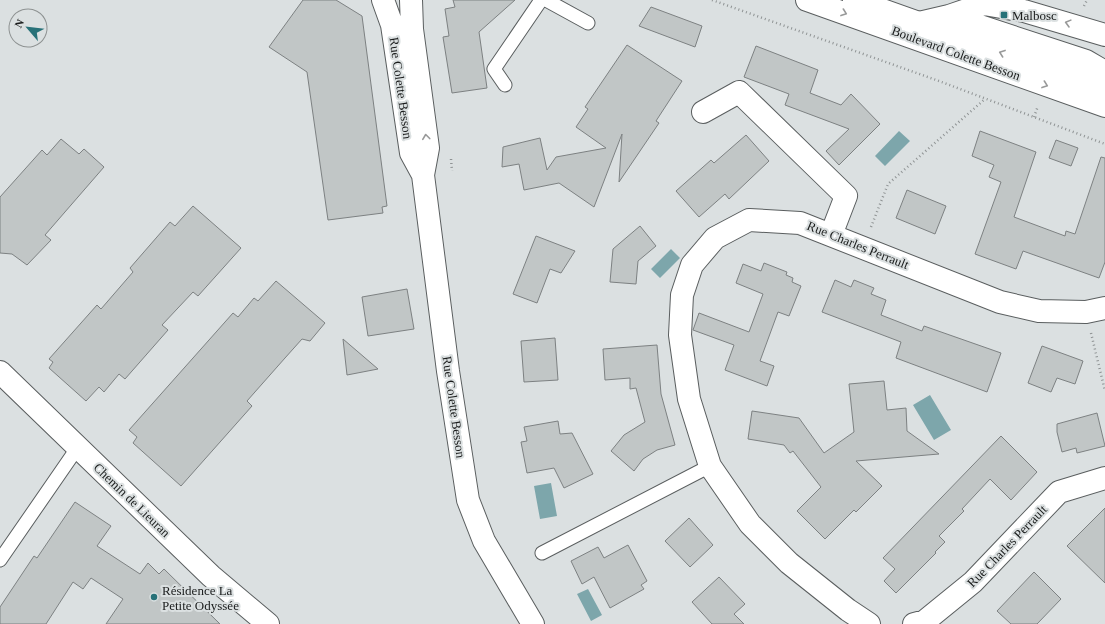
<svg xmlns="http://www.w3.org/2000/svg" width="1105" height="624" viewBox="0 0 1105 624" font-family="Georgia,serif">
  <style>
    .water { fill: #7da6ab }
    .building { fill: #c1c6c6; stroke: #7d8182 }
    .lines { fill: none; stroke-linecap: round; stroke-linejoin: round }
    .service-casing { stroke: #5a5e5f; stroke-width: 15 }
    .minor-casing { stroke: #5a5e5f; stroke-width: 24 }
    .secondary-casing { stroke: #5a5e5f; stroke-width: 24 }
    .path { stroke: #8f9394; stroke-width: 2.5; stroke-dasharray: 1 3; stroke-linecap: butt }
    .service { stroke: #fff; stroke-width: 13 }
    .minor { stroke: #fff; stroke-width: 22 }
    .secondary { stroke: #fff; stroke-width: 22 }
    .oneway { stroke: #989999 }
    .poi-dot { fill: #277178; stroke: #dbe0e1; stroke-width: 1.5 }
    .labels { text-anchor: middle; dominant-baseline: central; stroke-width: 4; stroke-linejoin: round; paint-order: stroke }
    .poi-label { font-size: 13px; fill: #1a1c1c; stroke: #dbe0e1; text-anchor: start }
    .street-label { font-size: 13px; fill: #1a1c1c; stroke: #dbe0e1 }
  </style>
  <rect width="100%" height="100%" fill="#dbe0e1"/>
  <!-- water -->
  <path class="water" d="M 899,131 L 910,141 L 885,166 L 875,156 Z
    M 671,249 L 680,258 L 660,278 L 651,269 Z
    M 930,395 L 951,430 L 934,440 L 913,405 Z
    M 551,483 L 557,516 L 540,519 L 534,486 Z
    M 588,589 L 602,615 L 591,621 L 577,594 Z"/>
  <!-- building -->
  <path class="building" d="M 303,0 L 336,0 L 362,16 L 387,206 L 382,207 L 383,213 L 328,220 L 307,72 L 269,47 Z
    M 453,0 L 515,0 L 479,32 L 487,88 L 452,93 L 443,37 L 449,36 L 445,9 L 455,7 Z
    M 651,7 L 702,26 L 695,47 L 639,26 Z
    M 627,45 L 682,81 L 656,121 L 659,123 L 619,182 L 622,134 L 594,207 L 559,183 L 524,190 L 519,164 L 502,167 L 503,147 L 540,138 L 547,170 L 556,157 L 606,148 L 576,127 L 588,109 L 585,107 Z
    M 756,46 L 818,70 L 810,93 L 841,105 L 851,94 L 880,124 L 839,165 L 826,151 L 849,129 L 785,105 L 789,94 L 744,77 Z
    M 980,131 L 1036,152 L 1014,217 L 1065,236 L 1066,231 L 1075,234 L 1101,157 L 1105,158 L 1105,262 L 1099,278 L 1023,251 L 1016,269 L 975,254 L 1001,182 L 989,177 L 994,165 L 972,156 Z
    M 746,135 L 769,161 L 729,199 L 725,194 L 699,217 L 676,191 L 711,160 L 714,163 Z
    M 61,139 L 79,154 L 84,149 L 104,167 L 45,235 L 51,240 L 27,265 L 12,254 L 0,253 L 0,197 L 42,150 L 47,155 Z
    M 1056,140 L 1078,148 L 1071,166 L 1049,158 Z
    M 907,190 L 946,206 L 935,234 L 896,218 Z
    M 193,206 L 241,248 L 198,296 L 193,292 L 162,325 L 168,330 L 125,379 L 119,374 L 104,392 L 99,387 L 86,401 L 49,368 L 53,362 L 49,359 L 97,305 L 101,309 L 133,272 L 130,268 L 170,222 L 175,226 Z
    M 640,226 L 656,246 L 638,261 L 636,284 L 610,282 L 613,249 Z
    M 536,236 L 575,251 L 561,273 L 550,269 L 537,303 L 513,294 Z
    M 764,263 L 787,272 L 786,275 L 793,278 L 792,282 L 801,286 L 789,316 L 778,312 L 760,361 L 774,366 L 767,386 L 725,370 L 734,345 L 693,330 L 699,313 L 749,332 L 763,294 L 736,283 L 743,264 L 761,271 Z
    M 835,280 L 851,287 L 854,280 L 874,288 L 871,294 L 886,300 L 881,315 L 922,331 L 924,326 L 1001,353 L 987,392 L 896,358 L 901,342 L 822,312 Z
    M 276,281 L 325,323 L 310,341 L 302,339 L 285,358 L 247,401 L 252,406 L 181,486 L 133,443 L 137,437 L 129,430 L 233,313 L 238,317 L 254,298 L 258,301 Z
    M 407,289 L 414,329 L 368,336 L 362,297 Z
    M 555,338 L 558,380 L 524,382 L 521,341 Z
    M 343,339 L 378,369 L 347,375 Z
    M 657,345 L 661,394 L 675,445 L 657,450 L 643,459 L 634,471 L 611,451 L 624,435 L 645,422 L 636,388 L 630,389 L 630,378 L 605,380 L 603,349 Z
    M 1042,346 L 1083,361 L 1075,384 L 1057,378 L 1051,392 L 1028,383 Z
    M 884,381 L 887,410 L 906,408 L 907,431 L 939,454 L 856,461 L 882,486 L 856,512 L 854,510 L 825,539 L 797,511 L 821,487 L 793,451 L 790,453 L 784,445 L 748,439 L 752,411 L 799,418 L 824,453 L 854,432 L 849,384 Z
    M 1097,413 L 1105,446 L 1077,453 L 1076,448 L 1062,452 L 1057,432 L 1057,424 Z
    M 558,421 L 560,434 L 572,433 L 593,474 L 564,488 L 554,468 L 527,473 L 521,442 L 527,441 L 524,427 Z
    M 1001,436 L 1037,472 L 1011,500 L 990,479 L 962,509 L 964,511 L 939,536 L 945,542 L 935,552 L 936,553 L 896,593 L 884,581 L 895,569 L 883,558 Z
    M 75,502 L 111,526 L 97,546 L 140,574 L 148,563 L 159,574 L 164,569 L 220,624 L 106,624 L 123,599 L 91,578 L 83,589 L 73,582 L 46,624 L 0,624 L 0,607 L 34,556 L 37,558 Z
    M 1105,508 L 1105,583 L 1067,546 Z
    M 689,518 L 713,545 L 690,567 L 665,541 Z
    M 628,545 L 647,581 L 641,585 L 644,589 L 610,608 L 594,577 L 582,584 L 571,561 L 598,547 L 604,558 Z
    M 1034,572 L 1061,599 L 1037,624 L 1011,624 L 997,611 Z
    M 719,577 L 745,604 L 734,614 L 744,624 L 712,624 L 692,602 Z"/>
  <g class="lines">
    <!-- service casing -->
    <g class="service-casing">
      <path id="service" d="M 546,0 L 588,23
        M 505,85 L 494,69 L 541,0
        M 542,553 L 710,466
        M 0,560 L 78,447"/>
    </g>
    <!-- minor casing -->
    <g class="minor-casing">
      <path id="minor" d="M 383,0 L 392,25 L 411,153 L 423,175
        M 411,0 L 412,29 L 428,148 L 423,175 L 448,371 L 468,500 L 484,541 L 533,624
        M 949,16 L 984,4 L 1024,11 L 1105,35
        M 919,23 L 949,16 L 1086,61 L 1105,72
        M 703,112 L 739,92 L 846,196 L 831,235
        M 0,372 L 211,576 L 268,624
        M 869,624 L 848,610 L 789,563 L 750,524 L 710,466 L 689,399 L 680,335 L 682,295 L 692,265 L 715,238 L 749,220 L 800,223 L 1000,302 L 1039,311 L 1086,312 L 1105,308
        M 914,624 L 925,621 L 973,582 L 1059,492 L 1105,478"/>
    </g>
    <!-- secondary casing -->
    <g class="secondary-casing">
      <path id="secondary" d="M 807,0 L 1105,106
        M 854,0 L 1105,89"/>
    </g>
    <!-- path -->
    <path class="path" d="M 712,0 L 939,81 L 1105,144
      M 1084,6 L 1087,0
      M 1034,117 L 1038,106
      M 451,159 L 452,171
      M 871,227 L 888,184 L 985,99
      M 1091,333 L 1105,391"/>
    <!-- service -->
    <use href="#service" class="service"/>
    <!-- minor -->
    <use href="#minor" class="minor"/>
    <!-- secondary -->
    <use href="#secondary" class="secondary"/>
  </g>
  <!-- one-way arrows -->
  <defs><path id="oneway-chevron" d="M-2-3.5L2.5 0L-2 3.5" fill="none" stroke-width="1.6" stroke-linecap="round" stroke-linejoin="round"/></defs>
  <g class="oneway">
    <use href="#oneway-chevron" transform="translate(844 13) rotate(20)"/>
    <use href="#oneway-chevron" transform="translate(1068 23) rotate(-165)"/>
    <use href="#oneway-chevron" transform="translate(1002 53) rotate(-160)"/>
    <use href="#oneway-chevron" transform="translate(1045 85) rotate(20)"/>
    <use href="#oneway-chevron" transform="translate(426 137) rotate(-97)"/>
  </g>
  <!-- markers -->
  <g class="poi-dot">
    <rect x="1000" y="11" width="8" height="8" rx="2"/>
    <circle cx="154" cy="597" r="4"/>
  </g>
  <g class="labels">
    <!-- poi labels -->
    <g class="poi-label">
      <text x="1012" y="15">Malbosc</text>
      <text x="162" y="590">Résidence La<tspan x="162" dy="15">Petite Odyssée</tspan></text>
    </g>
    <!-- street labels -->
    <g class="street-label">
      <text transform="translate(956 53) rotate(20)">Boulevard Colette Besson</text>
      <text transform="translate(401 88) rotate(82)">Rue Colette Besson</text>
      <text transform="translate(858 245) rotate(22)">Rue Charles Perrault</text>
      <text transform="translate(454 407) rotate(82)">Rue Colette Besson</text>
      <text transform="translate(132 500) rotate(44)">Chemin de Lieuran</text>
      <text transform="translate(1007 546) rotate(-46)">Rue Charles Perrault</text>
    </g>
  </g>
  <!-- north arrow -->
  <g transform="translate(28 28) rotate(298)"><circle r="19" fill="#dbe0e1" stroke="#8e9292"/>
  <path d="M0-3L7 15L0 10L-7 15Z" fill="#277178"/>
  <text y="-6" font-size="11" font-weight="bold" text-anchor="middle" fill="#1a1c1c">N</text>
  </g>
</svg>
